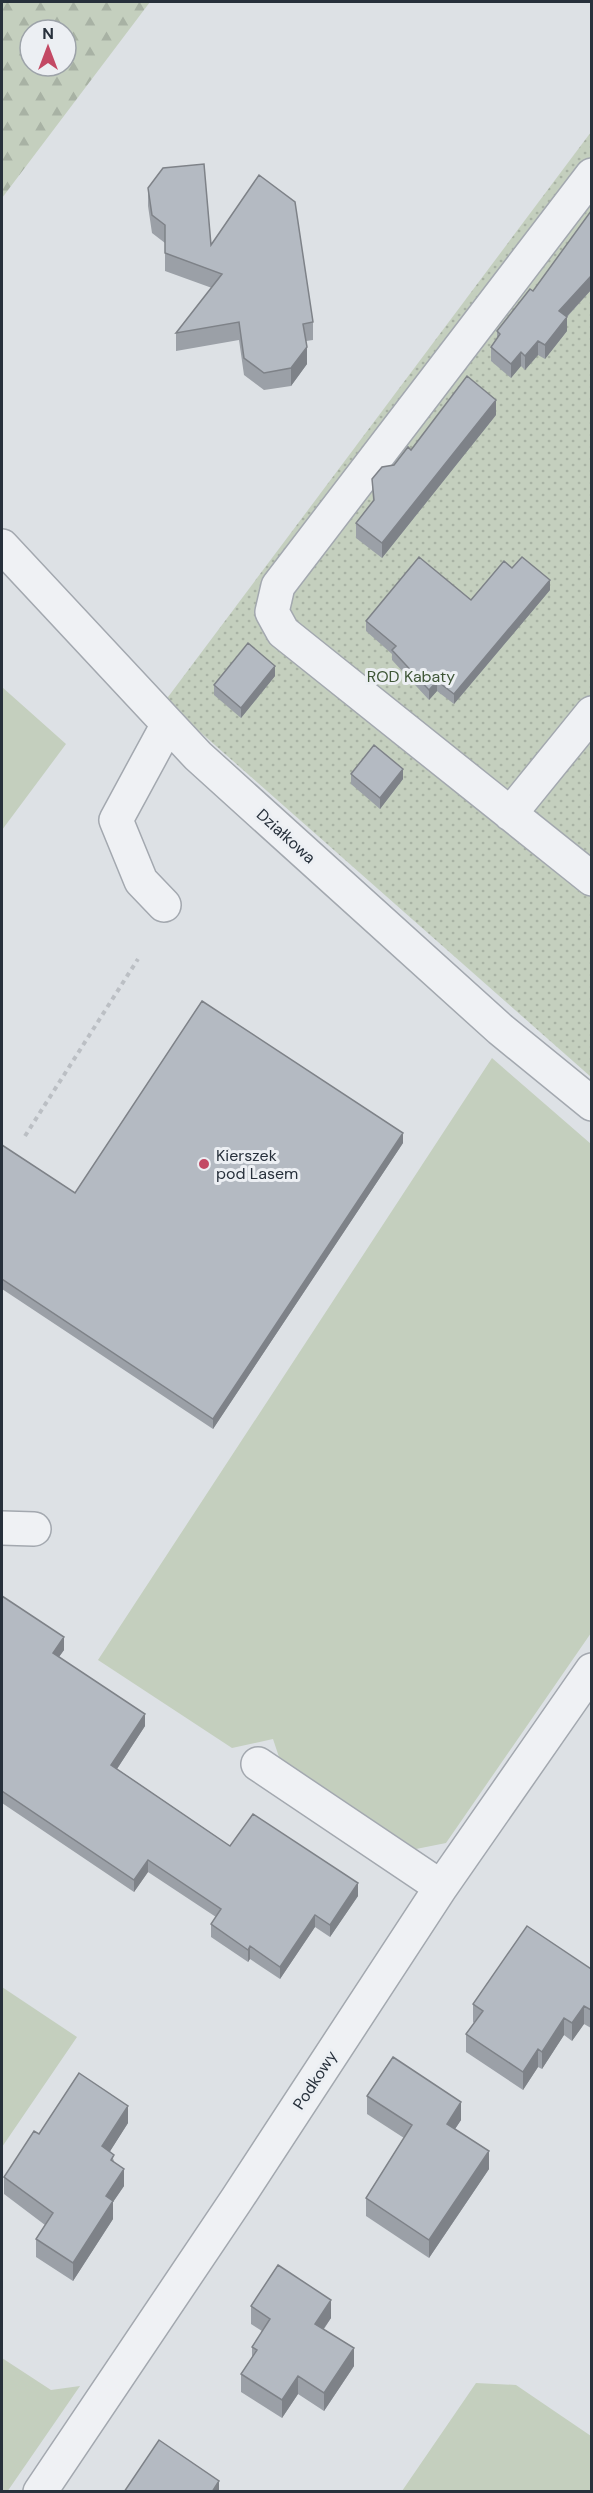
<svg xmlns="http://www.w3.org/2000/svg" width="593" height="2493" viewBox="0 0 593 2493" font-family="'DM Sans',sans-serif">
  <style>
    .green { fill: #c4cfbe }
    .forest { fill: url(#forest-firs); fill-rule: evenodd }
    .garden { fill: url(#garden-dots) }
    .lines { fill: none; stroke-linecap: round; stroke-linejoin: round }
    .minor-casing { stroke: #a3a8af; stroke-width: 36 }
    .path { stroke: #bbbfc4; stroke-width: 4; stroke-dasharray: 4.5 4.5; stroke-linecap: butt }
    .minor { stroke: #eff1f4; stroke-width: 33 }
    .wall { fill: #9ba0a7 }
    .shaded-wall { fill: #7e8288 }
    .building { fill: #b4bac2; stroke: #7e8288; stroke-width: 1.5 }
    .poi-dot { fill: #c34964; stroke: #eceff3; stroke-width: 2 }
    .labels { text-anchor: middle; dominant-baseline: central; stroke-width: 6; stroke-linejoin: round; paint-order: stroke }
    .park-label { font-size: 16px; fill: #3e5536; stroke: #eceff3 }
    .street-label { font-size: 16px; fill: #27303b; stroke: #eceff3 }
    .poi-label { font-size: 16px; fill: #27303b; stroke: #eceff3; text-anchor: start }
  </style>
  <defs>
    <pattern id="forest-firs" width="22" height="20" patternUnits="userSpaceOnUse" patternTransform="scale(1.5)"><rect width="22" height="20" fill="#c4cfbe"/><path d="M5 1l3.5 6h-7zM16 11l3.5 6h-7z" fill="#a8b2a4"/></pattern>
    <pattern id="garden-dots" width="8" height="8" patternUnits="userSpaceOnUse" patternTransform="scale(1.5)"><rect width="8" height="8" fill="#c4cfbe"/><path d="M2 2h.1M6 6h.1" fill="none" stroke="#a8b2a4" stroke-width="1.8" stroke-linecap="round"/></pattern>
  </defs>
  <rect width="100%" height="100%" fill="#dde1e5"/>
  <!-- green -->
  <path class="green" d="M 2,687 L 66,744 L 2,830 Z
    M 492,1058 L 591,1144 L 591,1633 L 446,1843 L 416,1849 L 279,1757 L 273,1739 L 232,1748 L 98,1660 Z
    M 2,1987 L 77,2037 L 2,2147 Z
    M 2,2358 L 51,2390 L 80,2386 L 7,2492 L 2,2491 Z
    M 476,2383 L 516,2385 L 591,2436 L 591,2491 L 402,2491 Z"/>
  <!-- forest -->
  <path class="forest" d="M 2,2 L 150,2 L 2,198 ZM 30,30 L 66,30 L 66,66 L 30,66 Z"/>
  <!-- garden -->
  <path class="garden" d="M 591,132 L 591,1077 L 165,701 Z"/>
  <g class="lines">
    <!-- minor casing -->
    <g class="minor-casing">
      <path id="minor" d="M 592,175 L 278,586 L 272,612 L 283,632 L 592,879
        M 2,546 L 198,756 L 500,1029 L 592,1104
        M 510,814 L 592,713
        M 164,905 L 141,881 L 116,820 L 168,724
        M 2,1528 L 34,1529
        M 258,1764 L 441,1887
        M 40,2492 L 237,2199 L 441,1887 L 592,1670"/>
    </g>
    <!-- path -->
    <path class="path" d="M 25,1136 L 138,959"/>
    <!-- minor -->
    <use href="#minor" class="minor"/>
  </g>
  <!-- wall -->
  <path class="wall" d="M 148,188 L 211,245 L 313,322 L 313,340 L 306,341 L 307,364 L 291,386 L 264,390 L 244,375 L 239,340 L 176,351 L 176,333 L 212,288 L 165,271 L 165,243 L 152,233 L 148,206 Z
    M 591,290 L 567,317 L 567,331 L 545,359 L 538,355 L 525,370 L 521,366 L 511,378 L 491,361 L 491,347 L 497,338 L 497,331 L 533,291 Z
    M 496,415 L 382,558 L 356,538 L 356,523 L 373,501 L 372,479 L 394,465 L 411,450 Z
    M 512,568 L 550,590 L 454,704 L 437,691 L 429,700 L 392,660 L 392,654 L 366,631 L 366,621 L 471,600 Z
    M 275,676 L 241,718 L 214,695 L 214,685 Z
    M 351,774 L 403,779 L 380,809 L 351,784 Z
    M 403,1143 L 213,1429 L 2,1289 L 2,1145 L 75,1193 Z
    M 2,1596 L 64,1650 L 59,1657 L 145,1726 L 117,1769 L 230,1846 L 358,1896 L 330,1937 L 315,1927 L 280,1979 L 250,1959 L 248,1962 L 211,1937 L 211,1924 L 216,1917 L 148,1872 L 134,1892 L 2,1803 Z
    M 591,1969 L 591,2028 L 584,2024 L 572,2041 L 564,2035 L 542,2069 L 538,2067 L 523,2090 L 466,2052 L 466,2034 L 474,2023 L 473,2022 L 473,2004 Z
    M 367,2096 L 461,2120 L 455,2129 L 489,2169 L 429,2258 L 366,2216 L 366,2198 L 404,2138 L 367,2114 Z
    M 128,2123 L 110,2151 L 124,2186 L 113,2202 L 113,2219 L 73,2281 L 36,2257 L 36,2239 L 45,2225 L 4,2194 L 4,2177 L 39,2134 Z
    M 251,2306 L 331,2318 L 324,2329 L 354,2366 L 324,2411 L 298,2394 L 282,2418 L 241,2392 L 241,2374 L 252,2358 L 252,2347 L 262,2331 L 251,2324 Z"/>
  <!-- shaded-wall -->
  <path class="shaded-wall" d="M 591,276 L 591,290 L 559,325 L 559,311 Z
    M 567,317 L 567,331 L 545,359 L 545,345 Z
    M 538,341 L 538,355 L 525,370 L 525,356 Z
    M 307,347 L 307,364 L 291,386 L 291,368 Z
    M 521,352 L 521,366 L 511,378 L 511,364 Z
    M 496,400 L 496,415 L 382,558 L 382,543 Z
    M 550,580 L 550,590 L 454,704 L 454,694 Z
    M 275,666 L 275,676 L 241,718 L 241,708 Z
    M 437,681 L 437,691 L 429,700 L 429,690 Z
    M 403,769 L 403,779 L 380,809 L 380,798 Z
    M 403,1133 L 403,1143 L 213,1429 L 213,1419 Z
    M 64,1637 L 64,1650 L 53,1665 L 53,1653 Z
    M 145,1714 L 145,1726 L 111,1778 L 111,1765 Z
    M 148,1860 L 148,1872 L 134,1892 L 134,1880 Z
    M 358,1883 L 358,1896 L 330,1937 L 330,1925 Z
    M 315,1915 L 315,1927 L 280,1979 L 280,1967 Z
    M 250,1946 L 250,1959 L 248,1962 L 248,1950 Z
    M 584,2006 L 584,2024 L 572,2041 L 572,2023 Z
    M 564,2018 L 564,2035 L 542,2069 L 542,2052 Z
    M 538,2049 L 538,2067 L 523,2090 L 523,2072 Z
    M 461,2102 L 461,2120 L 447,2141 L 447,2124 Z
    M 128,2106 L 128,2123 L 102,2164 L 102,2146 Z
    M 489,2151 L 489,2169 L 429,2258 L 429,2240 Z
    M 124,2169 L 124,2186 L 113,2202 L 113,2219 L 73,2281 L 73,2263 L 106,2196 Z
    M 331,2300 L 331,2318 L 315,2341 L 315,2324 Z
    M 354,2348 L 354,2366 L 324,2411 L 324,2393 Z
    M 298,2376 L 298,2394 L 282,2418 L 282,2400 Z
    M 219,2481 L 219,2492 L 212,2492 Z"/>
  <!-- building -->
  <path class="building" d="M 204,164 L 211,245 L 259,175 L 295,202 L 313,322 L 303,324 L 307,347 L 291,368 L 264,373 L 244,358 L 239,322 L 176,333 L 222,274 L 165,253 L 165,225 L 152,215 L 148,188 L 163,168 Z
    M 591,211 L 591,276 L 559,311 L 567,317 L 545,345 L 538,341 L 525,356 L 521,352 L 511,364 L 491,347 L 500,334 L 497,331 L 530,289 L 533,291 Z
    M 467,376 L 496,400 L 382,543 L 356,523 L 374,500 L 372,479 L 382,467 L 394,465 L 408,447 L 411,450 Z
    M 419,557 L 471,600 L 504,561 L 512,568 L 522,557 L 550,580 L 454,694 L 437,681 L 429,690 L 392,650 L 396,646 L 366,621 Z
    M 248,643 L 275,666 L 241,708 L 214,685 Z
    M 374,745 L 403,769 L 380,798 L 351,774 Z
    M 202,1001 L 403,1133 L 213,1419 L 2,1279 L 2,1145 L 75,1193 Z
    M 2,1596 L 64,1637 L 53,1653 L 145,1714 L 111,1765 L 230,1846 L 253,1814 L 358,1883 L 330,1925 L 315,1915 L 280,1967 L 250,1946 L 248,1950 L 211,1924 L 221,1909 L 148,1860 L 134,1880 L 2,1791 Z
    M 527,1926 L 591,1969 L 591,2010 L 584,2006 L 572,2023 L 564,2018 L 542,2052 L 538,2049 L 523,2072 L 466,2034 L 483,2011 L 473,2004 Z
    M 393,2057 L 461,2102 L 447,2124 L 489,2151 L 429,2240 L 366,2198 L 412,2125 L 367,2096 Z
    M 79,2073 L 128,2106 L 102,2146 L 114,2155 L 111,2160 L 124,2169 L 106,2196 L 113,2201 L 73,2263 L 36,2239 L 53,2213 L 4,2177 L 34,2131 L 39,2134 Z
    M 278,2265 L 331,2300 L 315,2324 L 354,2348 L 324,2393 L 298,2376 L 282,2400 L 241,2374 L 257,2350 L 252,2347 L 270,2319 L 251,2306 Z
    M 159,2440 L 219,2481 L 212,2492 L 124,2492 Z"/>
  <!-- markers -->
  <circle class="poi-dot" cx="204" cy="1164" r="6"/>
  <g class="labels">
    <!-- park labels -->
    <g class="park-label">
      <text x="411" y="676">ROD Kabaty</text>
    </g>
    <!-- street labels -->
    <g class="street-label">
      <text transform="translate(286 836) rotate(42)">Działkowa</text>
      <text transform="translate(315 2080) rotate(-57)">Podkowy</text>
    </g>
    <!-- poi labels -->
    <g class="poi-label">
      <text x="216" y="1155">Kierszek<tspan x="216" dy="18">pod Lasem</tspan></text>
    </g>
  </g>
  <!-- border -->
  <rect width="593" height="2493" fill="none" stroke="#27303b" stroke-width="6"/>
  <!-- north arrow -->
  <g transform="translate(48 48)"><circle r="28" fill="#eceff3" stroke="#9da3a9" stroke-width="1.5"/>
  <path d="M0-4.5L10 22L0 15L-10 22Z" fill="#c34964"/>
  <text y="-9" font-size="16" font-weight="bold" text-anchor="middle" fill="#27303b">N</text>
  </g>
</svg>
